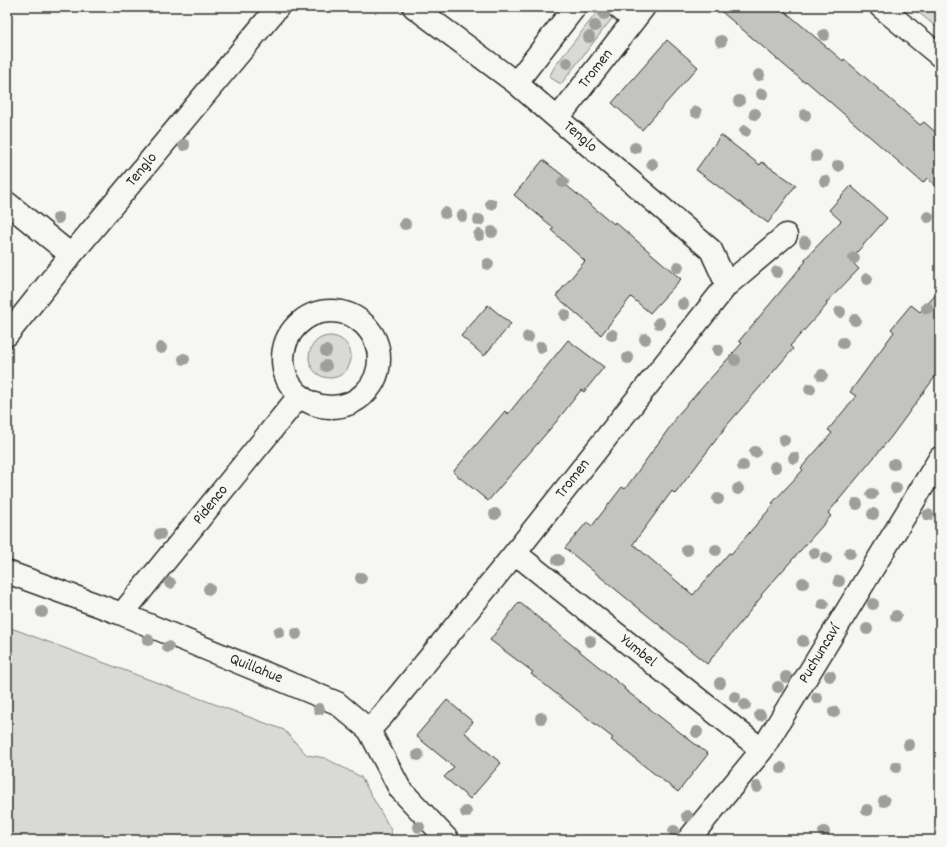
<svg xmlns="http://www.w3.org/2000/svg" width="947" height="847" viewBox="0 0 947 847" font-family="Dekko,sans-serif">
  <style>
    .green { fill: #d9d9d5; stroke: #828280 }
    .building { fill: #c3c3c0; stroke: #2b2b2b }
    .lines { fill: none; stroke-linecap: round; stroke-linejoin: round }
    .minor-casing { stroke: #2b2b2b; stroke-width: 25 }
    .major-casing { stroke: #2b2b2b; stroke-width: 25 }
    .minor { stroke: #f6f6f2; stroke-width: 22 }
    .major { stroke: #f6f6f2; stroke-width: 22 }
    .tree { fill: #9e9e9c }
    .labels { text-anchor: middle; dominant-baseline: central; stroke-width: 3; stroke-linejoin: round; paint-order: stroke }
    .street-label { font-size: 16px; fill: #2b2b2b; stroke: #f6f6f2 }
  </style>
  <rect width="100%" height="100%" fill="#f6f6f2"/>
  <filter id="ink" filterUnits="userSpaceOnUse"><feTurbulence type="fractalNoise" baseFrequency=".025" numOctaves="2"/><feDisplacementMap in="SourceGraphic" scale="8" xChannelSelector="R" yChannelSelector="G"/><feConvolveMatrix kernelMatrix="1 2 1 2 8 2 1 2 1" color-interpolation-filters="sRGB"/></filter>
  <g filter="url(#ink)">
    <!-- green -->
    <path class="green" d="M 601,7 L 621,7 L 561,84 L 549,77 L 555,66 Z
      M 912,7 L 940,7 L 940,30 Z
      M309 357a21 21 0 1 1 42 0a21 21 0 1 1-42 0Z
      M 7,624 L 11,628 L 284,730 L 307,755 L 325,758 L 361,777 L 391,830 L 392,840 L 7,840 Z"/>
    <!-- building -->
    <path class="building" d="M 716,7 L 780,7 L 843,61 L 844,59 L 920,125 L 924,122 L 940,136 L 940,190 L 927,178 L 923,183 L 806,81 L 804,82 Z
      M 667,40 L 698,67 L 642,130 L 612,103 Z
      M 721,135 L 760,165 L 762,162 L 796,185 L 768,223 L 696,170 Z
      M 543,160 L 565,177 L 561,181 L 614,224 L 615,222 L 681,279 L 650,313 L 631,297 L 601,335 L 556,296 L 585,261 L 551,230 L 554,228 L 514,195 Z
      M 851,186 L 887,218 L 850,260 L 859,269 L 826,303 L 827,305 L 790,346 L 793,349 L 728,424 L 675,494 L 672,491 L 633,544 L 693,595 L 729,553 L 731,554 L 774,504 L 772,503 L 803,470 L 801,468 L 832,433 L 828,430 L 856,396 L 850,392 L 894,332 L 891,329 L 911,305 L 920,312 L 940,290 L 940,370 L 891,437 L 828,513 L 831,516 L 761,595 L 762,596 L 707,664 L 565,548 L 587,522 L 592,526 L 622,487 L 625,489 L 675,420 L 674,419 L 742,343 L 739,341 L 806,261 L 804,260 L 841,221 L 829,210 Z
      M 488,305 L 511,324 L 484,356 L 461,336 Z
      M 568,340 L 604,367 L 584,392 L 581,390 L 556,422 L 488,501 L 453,472 L 505,411 L 508,414 Z
      M 519,602 L 625,688 L 624,689 L 708,754 L 678,792 L 611,740 L 613,738 L 531,674 L 533,672 L 490,640 Z
      M 447,700 L 473,722 L 464,732 L 501,763 L 470,799 L 444,777 L 454,767 L 416,736 Z"/>
    <g class="lines">
      <!-- minor casing -->
      <g class="minor-casing">
        <path id="minor" d="M 414,7 L 516,83 L 711,250 L 727,285
          M 618,7 L 634,20
          M 516,83 L 575,7
          M 558,118 L 644,7
          M 7,203 L 71,255
          M283 359a48 48 0 1 1 96 0a48 48 0 1 1-96 0Z
          M 7,335 L 71,255 L 278,7
          M 515,553 L 762,750
          M 7,572 L 122,614 L 337,703 L 369,730 L 400,789 L 448,840
          M 122,614 L 300,395
          M 369,730 L 383,715 L 515,553 L 727,285 L 786,235
          M 688,840 L 762,750 L 940,458"/>
      </g>
      <!-- major casing -->
      <g class="major-casing">
        <path id="major" d="M 881,7 L 940,56"/>
      </g>
      <!-- minor -->
      <use href="#minor" class="minor"/>
      <!-- major -->
      <use href="#major" class="major"/>
    </g>
    <!-- trees -->
    <g class="tree">
      <circle cx="604" cy="14" r="6"/>
      <circle cx="595" cy="26" r="6"/>
      <circle cx="824" cy="35" r="6"/>
      <circle cx="589" cy="37" r="6"/>
      <circle cx="721" cy="41" r="6"/>
      <circle cx="567" cy="63" r="6"/>
      <circle cx="759" cy="75" r="6"/>
      <circle cx="762" cy="94" r="6"/>
      <circle cx="739" cy="101" r="6"/>
      <circle cx="696" cy="112" r="6"/>
      <circle cx="755" cy="114" r="6"/>
      <circle cx="805" cy="115" r="6"/>
      <circle cx="745" cy="131" r="6"/>
      <circle cx="184" cy="145" r="6"/>
      <circle cx="635" cy="148" r="6"/>
      <circle cx="816" cy="156" r="6"/>
      <circle cx="652" cy="164" r="6"/>
      <circle cx="838" cy="166" r="6"/>
      <circle cx="825" cy="181" r="6"/>
      <circle cx="563" cy="182" r="6"/>
      <circle cx="491" cy="204" r="6"/>
      <circle cx="445" cy="213" r="6"/>
      <circle cx="462" cy="216" r="6"/>
      <circle cx="928" cy="217" r="6"/>
      <circle cx="58" cy="218" r="6"/>
      <circle cx="479" cy="220" r="6"/>
      <circle cx="405" cy="224" r="6"/>
      <circle cx="492" cy="232" r="6"/>
      <circle cx="479" cy="235" r="6"/>
      <circle cx="805" cy="242" r="6"/>
      <circle cx="854" cy="258" r="6"/>
      <circle cx="488" cy="264" r="6"/>
      <circle cx="678" cy="267" r="6"/>
      <circle cx="777" cy="272" r="6"/>
      <circle cx="867" cy="279" r="6"/>
      <circle cx="683" cy="304" r="6"/>
      <circle cx="927" cy="308" r="6"/>
      <circle cx="840" cy="312" r="6"/>
      <circle cx="565" cy="315" r="6"/>
      <circle cx="855" cy="320" r="6"/>
      <circle cx="659" cy="323" r="6"/>
      <circle cx="612" cy="335" r="6"/>
      <circle cx="528" cy="337" r="6"/>
      <circle cx="645" cy="339" r="6"/>
      <circle cx="843" cy="343" r="6"/>
      <circle cx="541" cy="347" r="6"/>
      <circle cx="161" cy="348" r="6"/>
      <circle cx="718" cy="350" r="6"/>
      <circle cx="326" cy="351" r="6"/>
      <circle cx="628" cy="358" r="6"/>
      <circle cx="184" cy="359" r="6"/>
      <circle cx="735" cy="360" r="6"/>
      <circle cx="326" cy="366" r="6"/>
      <circle cx="822" cy="375" r="6"/>
      <circle cx="810" cy="389" r="6"/>
      <circle cx="784" cy="440" r="6"/>
      <circle cx="755" cy="452" r="6"/>
      <circle cx="794" cy="458" r="6"/>
      <circle cx="894" cy="464" r="6"/>
      <circle cx="743" cy="466" r="6"/>
      <circle cx="775" cy="467" r="6"/>
      <circle cx="896" cy="488" r="6"/>
      <circle cx="738" cy="489" r="6"/>
      <circle cx="872" cy="494" r="6"/>
      <circle cx="718" cy="499" r="6"/>
      <circle cx="857" cy="504" r="6"/>
      <circle cx="495" cy="514" r="6"/>
      <circle cx="873" cy="514" r="6"/>
      <circle cx="928" cy="515" r="6"/>
      <circle cx="160" cy="534" r="6"/>
      <circle cx="687" cy="550" r="6"/>
      <circle cx="716" cy="550" r="6"/>
      <circle cx="814" cy="553" r="6"/>
      <circle cx="850" cy="553" r="6"/>
      <circle cx="826" cy="558" r="6"/>
      <circle cx="558" cy="560" r="6"/>
      <circle cx="361" cy="578" r="6"/>
      <circle cx="839" cy="581" r="6"/>
      <circle cx="170" cy="583" r="6"/>
      <circle cx="803" cy="583" r="6"/>
      <circle cx="209" cy="589" r="6"/>
      <circle cx="823" cy="604" r="6"/>
      <circle cx="873" cy="604" r="6"/>
      <circle cx="42" cy="612" r="6"/>
      <circle cx="896" cy="616" r="6"/>
      <circle cx="867" cy="629" r="6"/>
      <circle cx="279" cy="632" r="6"/>
      <circle cx="296" cy="634" r="6"/>
      <circle cx="148" cy="640" r="6"/>
      <circle cx="590" cy="641" r="6"/>
      <circle cx="803" cy="641" r="6"/>
      <circle cx="168" cy="647" r="6"/>
      <circle cx="830" cy="676" r="6"/>
      <circle cx="786" cy="677" r="6"/>
      <circle cx="720" cy="683" r="6"/>
      <circle cx="778" cy="687" r="6"/>
      <circle cx="735" cy="697" r="6"/>
      <circle cx="817" cy="698" r="6"/>
      <circle cx="745" cy="705" r="6"/>
      <circle cx="319" cy="709" r="6"/>
      <circle cx="834" cy="712" r="6"/>
      <circle cx="760" cy="715" r="6"/>
      <circle cx="541" cy="718" r="6"/>
      <circle cx="697" cy="732" r="6"/>
      <circle cx="909" cy="745" r="6"/>
      <circle cx="418" cy="755" r="6"/>
      <circle cx="896" cy="767" r="6"/>
      <circle cx="781" cy="768" r="6"/>
      <circle cx="757" cy="787" r="6"/>
      <circle cx="884" cy="801" r="6"/>
      <circle cx="867" cy="810" r="6"/>
      <circle cx="466" cy="812" r="6"/>
      <circle cx="687" cy="816" r="6"/>
      <circle cx="419" cy="827" r="6"/>
      <circle cx="674" cy="831" r="6"/>
      <circle cx="824" cy="832" r="6"/>
    </g>
  </g>
  <g class="labels">
    <!-- street labels -->
    <g class="street-label">
      <text transform="translate(596 69) rotate(-52)">Tromen</text>
      <text transform="translate(580 137) rotate(41)">Tenglo</text>
      <text transform="translate(142 170) rotate(-50)">Tenglo</text>
      <text transform="translate(573 479) rotate(-52)">Tromen</text>
      <text transform="translate(211 505) rotate(-51)">Pidenco</text>
      <text transform="translate(638 651) rotate(39)">Yumbel</text>
      <text transform="translate(820 654) rotate(-59)">Puchuncaví</text>
      <text transform="translate(256 669) rotate(22)">Quillahue</text>
    </g>
  </g>
  <!-- margin -->
  <rect width="947" height="847" fill="none" stroke="#f6f6f2" stroke-width="24"/>
  <rect x="12" y="12" width="923" height="823" fill="none" stroke="#2b2b2b" stroke-width="1.5" filter="url(#ink)"/>
</svg>
